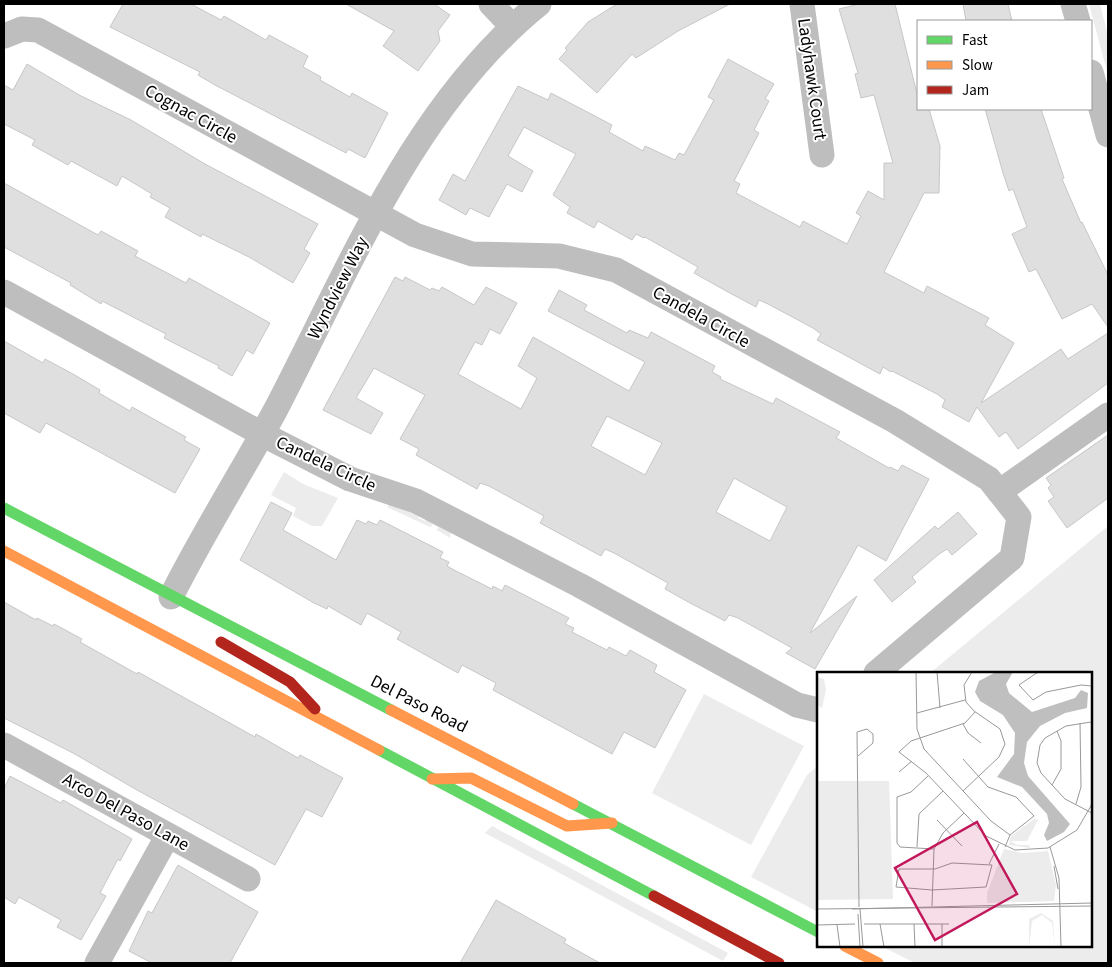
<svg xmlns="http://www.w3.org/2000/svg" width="1112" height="967" viewBox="0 0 1112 967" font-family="'Source Sans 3',sans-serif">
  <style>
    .green { fill: #ececec }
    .building { fill: #dfdfdf; stroke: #c7c7c7; fill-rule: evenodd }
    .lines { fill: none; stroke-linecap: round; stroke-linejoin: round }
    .street { stroke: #bebebe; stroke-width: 25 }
    .fast { stroke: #63d668; stroke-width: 11 }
    .slow { stroke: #ff974d; stroke-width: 11 }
    .jam { stroke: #b3261e; stroke-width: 11 }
    .labels { text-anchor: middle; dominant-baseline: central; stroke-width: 4; stroke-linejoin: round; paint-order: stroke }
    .street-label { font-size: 18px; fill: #000; stroke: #fff }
    .inset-road { fill: none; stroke: #999; stroke-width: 1 }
    .view { fill: #c2185b; fill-opacity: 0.15; stroke: #c2185b; stroke-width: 2.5 }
    .inset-edge { fill: none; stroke: #000; stroke-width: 2.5 }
  </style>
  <rect width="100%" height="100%" fill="#fff"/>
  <!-- green -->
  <path class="green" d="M 1089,4 L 1100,4 L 1108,36 L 1108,75 Z
    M 284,472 L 303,484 L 338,498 L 322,526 L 312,526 L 293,516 L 296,508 L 271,495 Z
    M 391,503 L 420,515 L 418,518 L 425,521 L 426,519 L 451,532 L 450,538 L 437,530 L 438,527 L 433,524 L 430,527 L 387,507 Z
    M 1108,526 L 1108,963 L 915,963 L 881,946 L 1091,946 L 1091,673 L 930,673 Z
    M 704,694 L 804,746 L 751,845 L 652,793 Z
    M 818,766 L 818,912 L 751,877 L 807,775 Z
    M 492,826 L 728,953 L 723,961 L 485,833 Z"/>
  <!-- building -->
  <path class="building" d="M 123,4 L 191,4 L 221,20 L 224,16 L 266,40 L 269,35 L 308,56 L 303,67 L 321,77 L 320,80 L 350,97 L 352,93 L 388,113 L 365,158 L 348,149 L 346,153 L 215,85 L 198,75 L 200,72 L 110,27 Z
    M 346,4 L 434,4 L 450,15 L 438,31 L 440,41 L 418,71 L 383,46 L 394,31 Z
    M 617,4 L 730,4 L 678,31 L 636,58 L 632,54 L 597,93 L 559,59 L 567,50 L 565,48 L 588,22 Z
    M 859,4 L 895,4 L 918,98 L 918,109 L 929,109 L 940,146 L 939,193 L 924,193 L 884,272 L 924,293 L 927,286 L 989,318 L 985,325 L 1014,343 L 981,403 L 1061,349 L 1068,359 L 1108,333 L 1108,383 L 1018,449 L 1006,432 L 999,437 L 977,407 L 969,422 L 942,407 L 945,400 L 937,394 L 892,371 L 891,372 L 883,367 L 880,374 L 845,355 L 817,340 L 821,334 L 813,328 L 768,304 L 759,300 L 756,307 L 728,292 L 694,273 L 698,267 L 645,237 L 644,238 L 636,234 L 632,240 L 598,221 L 594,228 L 567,213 L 570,207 L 553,195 L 576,154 L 524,127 L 508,156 L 533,171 L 522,192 L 507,184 L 489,217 L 470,208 L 466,215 L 439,200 L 453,174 L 465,181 L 518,86 L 548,100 L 551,93 L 612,125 L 609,132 L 643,151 L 645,146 L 675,160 L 679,153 L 684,155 L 714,100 L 708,97 L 728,59 L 774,84 L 765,99 L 769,101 L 754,130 L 759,133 L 734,181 L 740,184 L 736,193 L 800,227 L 803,221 L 847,244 L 861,216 L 856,213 L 868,191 L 884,200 L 884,163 L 893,163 L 874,95 L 861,98 L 855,74 L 858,73 L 839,9 Z
    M 963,4 L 1008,4 L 1012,21 L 966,21 Z
    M 27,64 L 81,96 L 131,120 L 205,164 L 318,224 L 304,249 L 310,253 L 293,283 L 249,257 L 202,234 L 201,237 L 165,217 L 170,208 L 150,197 L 152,194 L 122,176 L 117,186 L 71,161 L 68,165 L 32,145 L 35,140 L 4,124 L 4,85 L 13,90 Z
    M 985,109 L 1041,109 L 1064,178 L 1062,179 L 1081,223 L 1082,222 L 1108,275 L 1108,327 L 1092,304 L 1062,319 L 1036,269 L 1029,272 L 1012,234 L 1027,227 L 1013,189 L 1009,191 L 1003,173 Z
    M 4,183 L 98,235 L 101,231 L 138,251 L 135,256 L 186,283 L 189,278 L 270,323 L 253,354 L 247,350 L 232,376 L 218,368 L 219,366 L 164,338 L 166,334 L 102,301 L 101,304 L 70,285 L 71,283 L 4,247 Z
    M 395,277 L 403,281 L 405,277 L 430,290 L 432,288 L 439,291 L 442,287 L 474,305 L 486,287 L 517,303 L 500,334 L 490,329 L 482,345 L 475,342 L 458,374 L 521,409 L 537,378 L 518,366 L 533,337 L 629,391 L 645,362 L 548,311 L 559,290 L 587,305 L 584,310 L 627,333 L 629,330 L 648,338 L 651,332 L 715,366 L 712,372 L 721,377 L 720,379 L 773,404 L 776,398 L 840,432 L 836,438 L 889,468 L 890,467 L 898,471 L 902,465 L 929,479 L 886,561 L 858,545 L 810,633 L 857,596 L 815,669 L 786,653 L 792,648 L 738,618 L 729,615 L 725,621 L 692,604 L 665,589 L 668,583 L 614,553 L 605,549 L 601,556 L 540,523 L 544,516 L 489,486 L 480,483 L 477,489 L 416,455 L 419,449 L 400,439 L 425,395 L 374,368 L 356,398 L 383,413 L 371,434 L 323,410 ZM 607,416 L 662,443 L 645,475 L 591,446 ZM 734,478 L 787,507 L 770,541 L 716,512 Z
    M 4,341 L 43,363 L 45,359 L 73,374 L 100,390 L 99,393 L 130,411 L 132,407 L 186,437 L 184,440 L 200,449 L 175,493 L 46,423 L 40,433 L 4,413 Z
    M 1108,435 L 1108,498 L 1067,528 L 1048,501 L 1054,497 L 1048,488 L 1051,485 L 1046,478 Z
    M 271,502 L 292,513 L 283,530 L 336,560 L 357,520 L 366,524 L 368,521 L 377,525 L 380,520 L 443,552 L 440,558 L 449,562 L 447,566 L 456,571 L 492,589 L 493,586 L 502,591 L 505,585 L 569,618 L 565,624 L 574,628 L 572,632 L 607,650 L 609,647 L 626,656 L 630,650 L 657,665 L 654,672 L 686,690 L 655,748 L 624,732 L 612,754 L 493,690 L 496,683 L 462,665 L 458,673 L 397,639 L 401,632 L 367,613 L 361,625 L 328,606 L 327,609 L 314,603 L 240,560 Z
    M 958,512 L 977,534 L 952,555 L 947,549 L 939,554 L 912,577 L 916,582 L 892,602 L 874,580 L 935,526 L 938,529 Z
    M 4,602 L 36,620 L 37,618 L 53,626 L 54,624 L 82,639 L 80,642 L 137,674 L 138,672 L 255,737 L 256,734 L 298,758 L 300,755 L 343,778 L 322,817 L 306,809 L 275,865 L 137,790 L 73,753 L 4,718 Z
    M 10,776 L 61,803 L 63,800 L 132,839 L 120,861 L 118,859 L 100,893 L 106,896 L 81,940 L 57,927 L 61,920 L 19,897 L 15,904 L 4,897 L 4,789 Z
    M 178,865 L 258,912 L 230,963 L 152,963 L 129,951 L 148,911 L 152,913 Z
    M 496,900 L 566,939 L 564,943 L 600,963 L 460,963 Z"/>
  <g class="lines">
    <!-- street -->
    <path class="street" d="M 491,4 L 512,26
      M 802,4 L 822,155
      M 1073,4 L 1078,21
      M 4,36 L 22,29 L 38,30 L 415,235 L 472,254 L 559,256 L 616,270 L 895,421 L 989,479 L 1019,517 L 1012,558 L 876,673
      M 1091,72 L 1108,135
      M 4,292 L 262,434 L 350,479 L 416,501 L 579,585 L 797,705 L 818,710
      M 999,492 L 1108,415
      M 171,597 C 203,533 242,472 276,409 C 349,269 414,105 539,4
      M 4,745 L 248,879
      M 97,963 L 168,835"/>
    <!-- fast -->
    <path class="fast" d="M 4,508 L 391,710
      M 379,750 L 654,896
      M 573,804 L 818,932"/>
    <!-- slow -->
    <path class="slow" d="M 4,551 L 379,750
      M 391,710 L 573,804
      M 432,779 L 471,778 L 567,826 L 612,823
      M 845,946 L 878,963"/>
    <!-- jam -->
    <path class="jam" d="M 221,642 L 290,682 L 315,709
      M 654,896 L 779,963"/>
  </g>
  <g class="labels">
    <!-- street labels -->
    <g class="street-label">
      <text transform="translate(812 79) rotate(82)">Ladyhawk Court</text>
      <text transform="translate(191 114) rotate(29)">Cognac Circle</text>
      <text transform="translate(338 288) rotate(-63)">Wyndview Way</text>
      <text transform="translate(701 317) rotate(29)">Candela Circle</text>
      <text transform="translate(326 464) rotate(25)">Candela Circle</text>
      <text transform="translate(419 704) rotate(27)">Del Paso Road</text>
      <text transform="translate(126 812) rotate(29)">Arco Del Paso Lane</text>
    </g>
  </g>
  <!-- overview -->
  <g transform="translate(817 672)">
    <rect width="275" height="275" fill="#fff"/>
    <path d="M 0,5 L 7,7 L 9,18 L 5,36 L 0,33 ZM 0,109 L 72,109 L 76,227 L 0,228 ZM 217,147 L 221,148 L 210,169 L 194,169 L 200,173 L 212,173 L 213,176 L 192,173 L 194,164 ZM 187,177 L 205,181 L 231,179 L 239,213 L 237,229 L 170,231 L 170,221 ZM 224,241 L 236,249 L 238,275 L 235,251 L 225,243 L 215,249 L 212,275 L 212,247 Z" fill="#ececec"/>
    <path d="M 179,0 L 196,0 L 189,12 L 192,21 L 215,40 L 258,26 L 264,18 L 271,21 L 270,36 L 248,41 L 223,54 L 210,70 L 207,91 L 211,104 L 253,152 L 247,160 L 230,169 L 227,163 L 232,151 L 230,142 L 205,115 L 180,105 L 197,82 L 198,61 L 186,43 L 163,29 L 158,20 L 162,9 Z" fill="#bfbfbf"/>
    <path class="inset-road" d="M 99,0 L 100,57 L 107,77 L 174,149 L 193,163M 120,0 L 123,36M 221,0 L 202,13 L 216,28 L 229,20 L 264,13 L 275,14M 158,40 L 148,51 L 94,69 L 82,80 L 109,101 L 169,164 L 198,178 L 231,176 L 260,158 L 275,132M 100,41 L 148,28M 274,50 L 249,54 L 228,66 L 223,73 L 220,91 L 224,101 L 248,127 L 275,141M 146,52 L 151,61 L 164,71M 41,84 L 56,71 L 56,62 L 50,57 L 40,60 L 42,235M 146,87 L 171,115 L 199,125 L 217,144 L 193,163 L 188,175M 82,100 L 95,89M 111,104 L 94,120 L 80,125 L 80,171 L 83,175 L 117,177M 235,113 L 244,97 L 244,69 L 240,59M 146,119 L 182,85 L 188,72 L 183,57 L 157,39 L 149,30 L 147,13 L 155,0M 259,132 L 264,115 L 263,51M 120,148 L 145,174M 100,175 L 102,142 L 126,119M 233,175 L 242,206 L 244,275M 135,191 L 175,193 L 169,215 L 115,218 L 79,215 L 82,197 L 118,197 ZM 172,192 L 182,172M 237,194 L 241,217M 115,234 L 117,177 L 126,161 L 147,141M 0,237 L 275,234M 35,237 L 275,231M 43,237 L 46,275M 41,242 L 43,275M 47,252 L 132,252M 63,252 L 67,275M 97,252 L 98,275M 125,252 L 125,275M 0,253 L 38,252M 20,253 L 23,275M 0,259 L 1,275"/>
    <path class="view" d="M 160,150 L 200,222 L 118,268 L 78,196 Z"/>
    <rect width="275" height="275" class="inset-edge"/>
  </g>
  <!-- border -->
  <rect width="1112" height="967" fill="none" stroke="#000000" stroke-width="10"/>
  <!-- legend -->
  <rect x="917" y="20" width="175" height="90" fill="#ffffff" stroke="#999999"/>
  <rect x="927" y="36" width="25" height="8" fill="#63d668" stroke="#999999"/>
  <text x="962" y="45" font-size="15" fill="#000000">Fast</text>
  <rect x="927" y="61" width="25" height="8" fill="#ff974d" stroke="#999999"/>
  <text x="962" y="70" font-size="15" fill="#000000">Slow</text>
  <rect x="927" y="86" width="25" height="8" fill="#b3261e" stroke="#999999"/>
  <text x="962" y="95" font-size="15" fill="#000000">Jam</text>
</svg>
